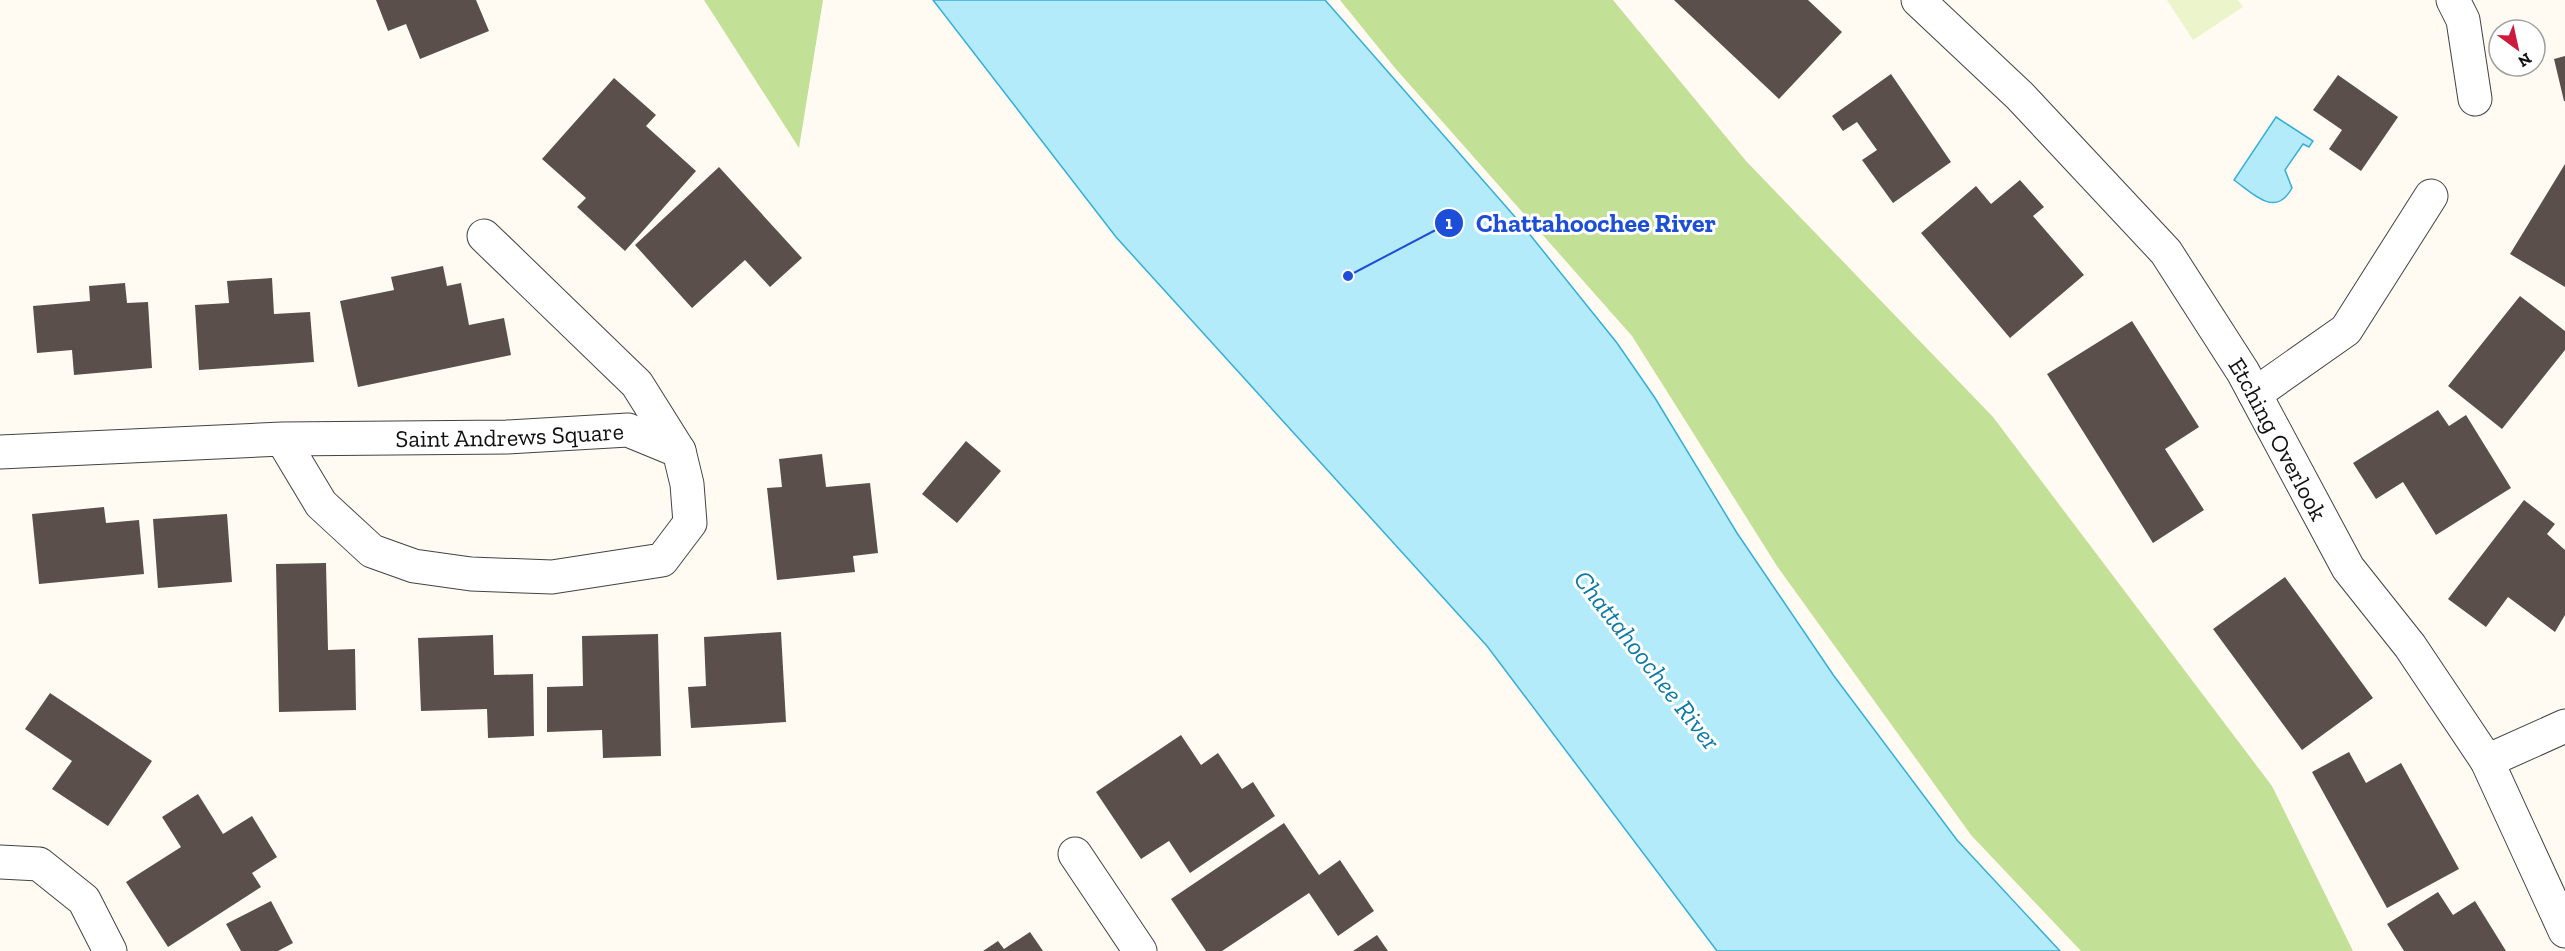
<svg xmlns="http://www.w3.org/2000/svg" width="2565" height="951" viewBox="0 0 2565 951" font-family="'Zilla Slab',serif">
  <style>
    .forest { fill: #c2e096 }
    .pitch { fill: #ecf4cb }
    .water { fill: #b3ebfb; stroke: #33afd9; stroke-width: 1.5 }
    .building { fill: #5a4f4b }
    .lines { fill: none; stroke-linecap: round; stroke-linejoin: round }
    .minor-casing { stroke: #434343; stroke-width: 35 }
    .minor { stroke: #fff; stroke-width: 33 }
    .labels { text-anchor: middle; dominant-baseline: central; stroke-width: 6; stroke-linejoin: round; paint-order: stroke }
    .street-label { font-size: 24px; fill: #101010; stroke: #fff }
    .water-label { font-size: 26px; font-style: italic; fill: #0c7aa7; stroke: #fff }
    .leader { fill: none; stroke: #1d4ed8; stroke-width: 2 }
    .callout-dot { fill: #1d4ed8; stroke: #fff; stroke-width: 2 }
    .mark-label { font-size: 18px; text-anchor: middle; font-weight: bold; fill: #fff }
    .callout-label { font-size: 26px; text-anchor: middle; font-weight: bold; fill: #1d4ed8; stroke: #fff; stroke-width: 6; stroke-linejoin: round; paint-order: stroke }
  </style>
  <rect width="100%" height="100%" fill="#fffbf3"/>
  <!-- forest -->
  <path class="forest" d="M 704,0 L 823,0 L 799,148 Z
    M 1340,0 L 1613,0 L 1746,161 L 1993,417 L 2272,786 L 2353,951 L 2081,951 L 1971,835 L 1777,566 L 1632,336 L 1395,68 Z"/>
  <!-- pitch -->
  <path class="pitch" d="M 2167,0 L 2238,0 L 2243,7 L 2193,40 Z"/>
  <!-- water -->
  <path class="water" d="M 933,0 L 1325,0 L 1523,226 L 1617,343 L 1655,398 L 1737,533 L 1834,676 L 1957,840 L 2060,951 L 1717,951 L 1487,646 L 1116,237 Z
    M 2276,117 L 2313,141 L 2309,147 L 2303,144 L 2285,170 L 2292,188 C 2275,219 2253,193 2234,180 Z"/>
  <!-- building -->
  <path class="building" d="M 376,0 L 476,0 L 489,31 L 420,59 L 406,24 L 388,31 Z
    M 1674,0 L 1808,0 L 1842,32 L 1779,99 Z
    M 2565,56 L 2565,101 L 2564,101 L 2554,59 Z
    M 1891,74 L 1951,162 L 1893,203 L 1862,160 L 1877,150 L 1857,122 L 1843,131 L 1832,116 Z
    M 2338,75 L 2398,117 L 2361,171 L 2329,149 L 2342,130 L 2313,110 Z
    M 614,78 L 656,115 L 646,126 L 696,171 L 625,251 L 577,207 L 586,198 L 542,159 Z
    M 2565,164 L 2565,287 L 2510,254 Z
    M 719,167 L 802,258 L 770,287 L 745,260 L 692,308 L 635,245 Z
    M 2020,180 L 2044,207 L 2033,216 L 2084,275 L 2010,338 L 1921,233 L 1976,186 L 1991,204 Z
    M 443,266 L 447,286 L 461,283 L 469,325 L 504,318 L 511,355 L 358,387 L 340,301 L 394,290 L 391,277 Z
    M 272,278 L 274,314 L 310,312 L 314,362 L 199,370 L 195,305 L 229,303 L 227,281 Z
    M 125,283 L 127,303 L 148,302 L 152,368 L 74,375 L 72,350 L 37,353 L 33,306 L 90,301 L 89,286 Z
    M 2520,296 L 2565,331 L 2565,350 L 2502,429 L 2448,386 Z
    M 2132,321 L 2199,427 L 2165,449 L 2204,510 L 2153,543 L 2047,374 Z
    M 2438,410 L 2449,426 L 2466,415 L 2511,488 L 2436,535 L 2403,482 L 2376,499 L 2353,463 Z
    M 966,441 L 1001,471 L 957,523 L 922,494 Z
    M 822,454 L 826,487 L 870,483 L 878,553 L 853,556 L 855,572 L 777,580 L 767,488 L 782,487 L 779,459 Z
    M 2524,500 L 2555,524 L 2547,534 L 2565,550 L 2565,615 L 2555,632 L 2508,597 L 2486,627 L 2448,599 Z
    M 104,507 L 106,523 L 139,520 L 144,574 L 39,584 L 32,514 Z
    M 227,514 L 232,582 L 158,588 L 153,519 Z
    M 326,563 L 328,650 L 355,649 L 356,710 L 279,712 L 276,564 Z
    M 2285,577 L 2373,698 L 2302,750 L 2213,629 Z
    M 781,632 L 786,722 L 691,728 L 688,687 L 706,686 L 704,637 Z
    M 658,634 L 661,756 L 603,758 L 602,730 L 547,732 L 547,687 L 583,686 L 582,636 Z
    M 493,635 L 494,675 L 533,674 L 534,736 L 488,738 L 487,709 L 421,711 L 418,638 Z
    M 50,693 L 152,761 L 108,826 L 52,789 L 72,761 L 25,729 Z
    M 1181,735 L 1201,765 L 1218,753 L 1242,789 L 1253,782 L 1275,816 L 1190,873 L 1169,841 L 1141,859 L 1096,792 Z
    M 2349,752 L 2366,783 L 2401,763 L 2459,869 L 2387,908 L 2312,772 Z
    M 198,794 L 223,834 L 252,816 L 277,857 L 252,873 L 261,887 L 168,947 L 126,882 L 181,847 L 162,817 Z
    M 1284,823 L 1319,875 L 1340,860 L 1374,911 L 1338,936 L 1309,893 L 1222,951 L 1206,951 L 1171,899 Z
    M 2438,892 L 2453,915 L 2475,901 L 2506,951 L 2404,951 L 2387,924 Z
    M 271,901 L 293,943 L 278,951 L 241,951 L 226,924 Z
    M 1030,932 L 1043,951 L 983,951 L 998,941 L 1004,949 Z
    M 1377,935 L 1388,951 L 1353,951 Z"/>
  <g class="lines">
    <!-- minor casing -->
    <g class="minor-casing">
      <g id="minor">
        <path id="s1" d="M 1918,0 L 2020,96 L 2166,252 L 2243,372 L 2348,568 L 2410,646 L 2487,761 L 2565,931"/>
        <path d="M 2453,0 L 2463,20 L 2475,99"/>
        <path d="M 484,236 L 637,384 L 679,451"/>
        <path d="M 2255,394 L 2346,330 L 2431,196"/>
        <path id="s2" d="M 0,452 L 282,439 L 507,437 L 628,430 L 679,451 L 687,484 L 690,523 L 662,560 L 552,577 L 471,574 L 414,566 L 372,551 L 321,504 L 282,439"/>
        <path d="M 2487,761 L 2565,726"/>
        <path d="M 1075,854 L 1140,951"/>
        <path d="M 0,862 L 39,864 L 84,900 L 110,951"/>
      </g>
    </g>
    <!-- minor -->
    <use href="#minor" class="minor"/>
  </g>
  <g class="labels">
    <!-- street labels -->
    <g class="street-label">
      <text stroke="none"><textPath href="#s2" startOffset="510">Saint Andrews Square</textPath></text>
      <text stroke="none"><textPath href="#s1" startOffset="572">Etching Overlook</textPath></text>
    </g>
    <!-- water labels -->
    <g class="water-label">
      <text transform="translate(1647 660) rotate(52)">Chattahoochee River</text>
    </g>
  </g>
  <!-- callouts -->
  <path class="leader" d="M1348 276L1449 223"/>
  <g class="callout-dot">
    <circle cx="1348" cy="276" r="6"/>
    <circle cx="1449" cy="223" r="15"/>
  </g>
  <g class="mark-label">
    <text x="1449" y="229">1</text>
  </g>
  <g class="callout-label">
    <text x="1596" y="232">Chattahoochee River</text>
  </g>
  <!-- north arrow -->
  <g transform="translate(2517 48) rotate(147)"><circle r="28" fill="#ffffff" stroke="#9f9f9f" stroke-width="1.5"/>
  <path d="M0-4.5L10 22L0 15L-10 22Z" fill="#ce1a3d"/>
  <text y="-9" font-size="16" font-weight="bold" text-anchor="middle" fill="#101010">N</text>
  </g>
</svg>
